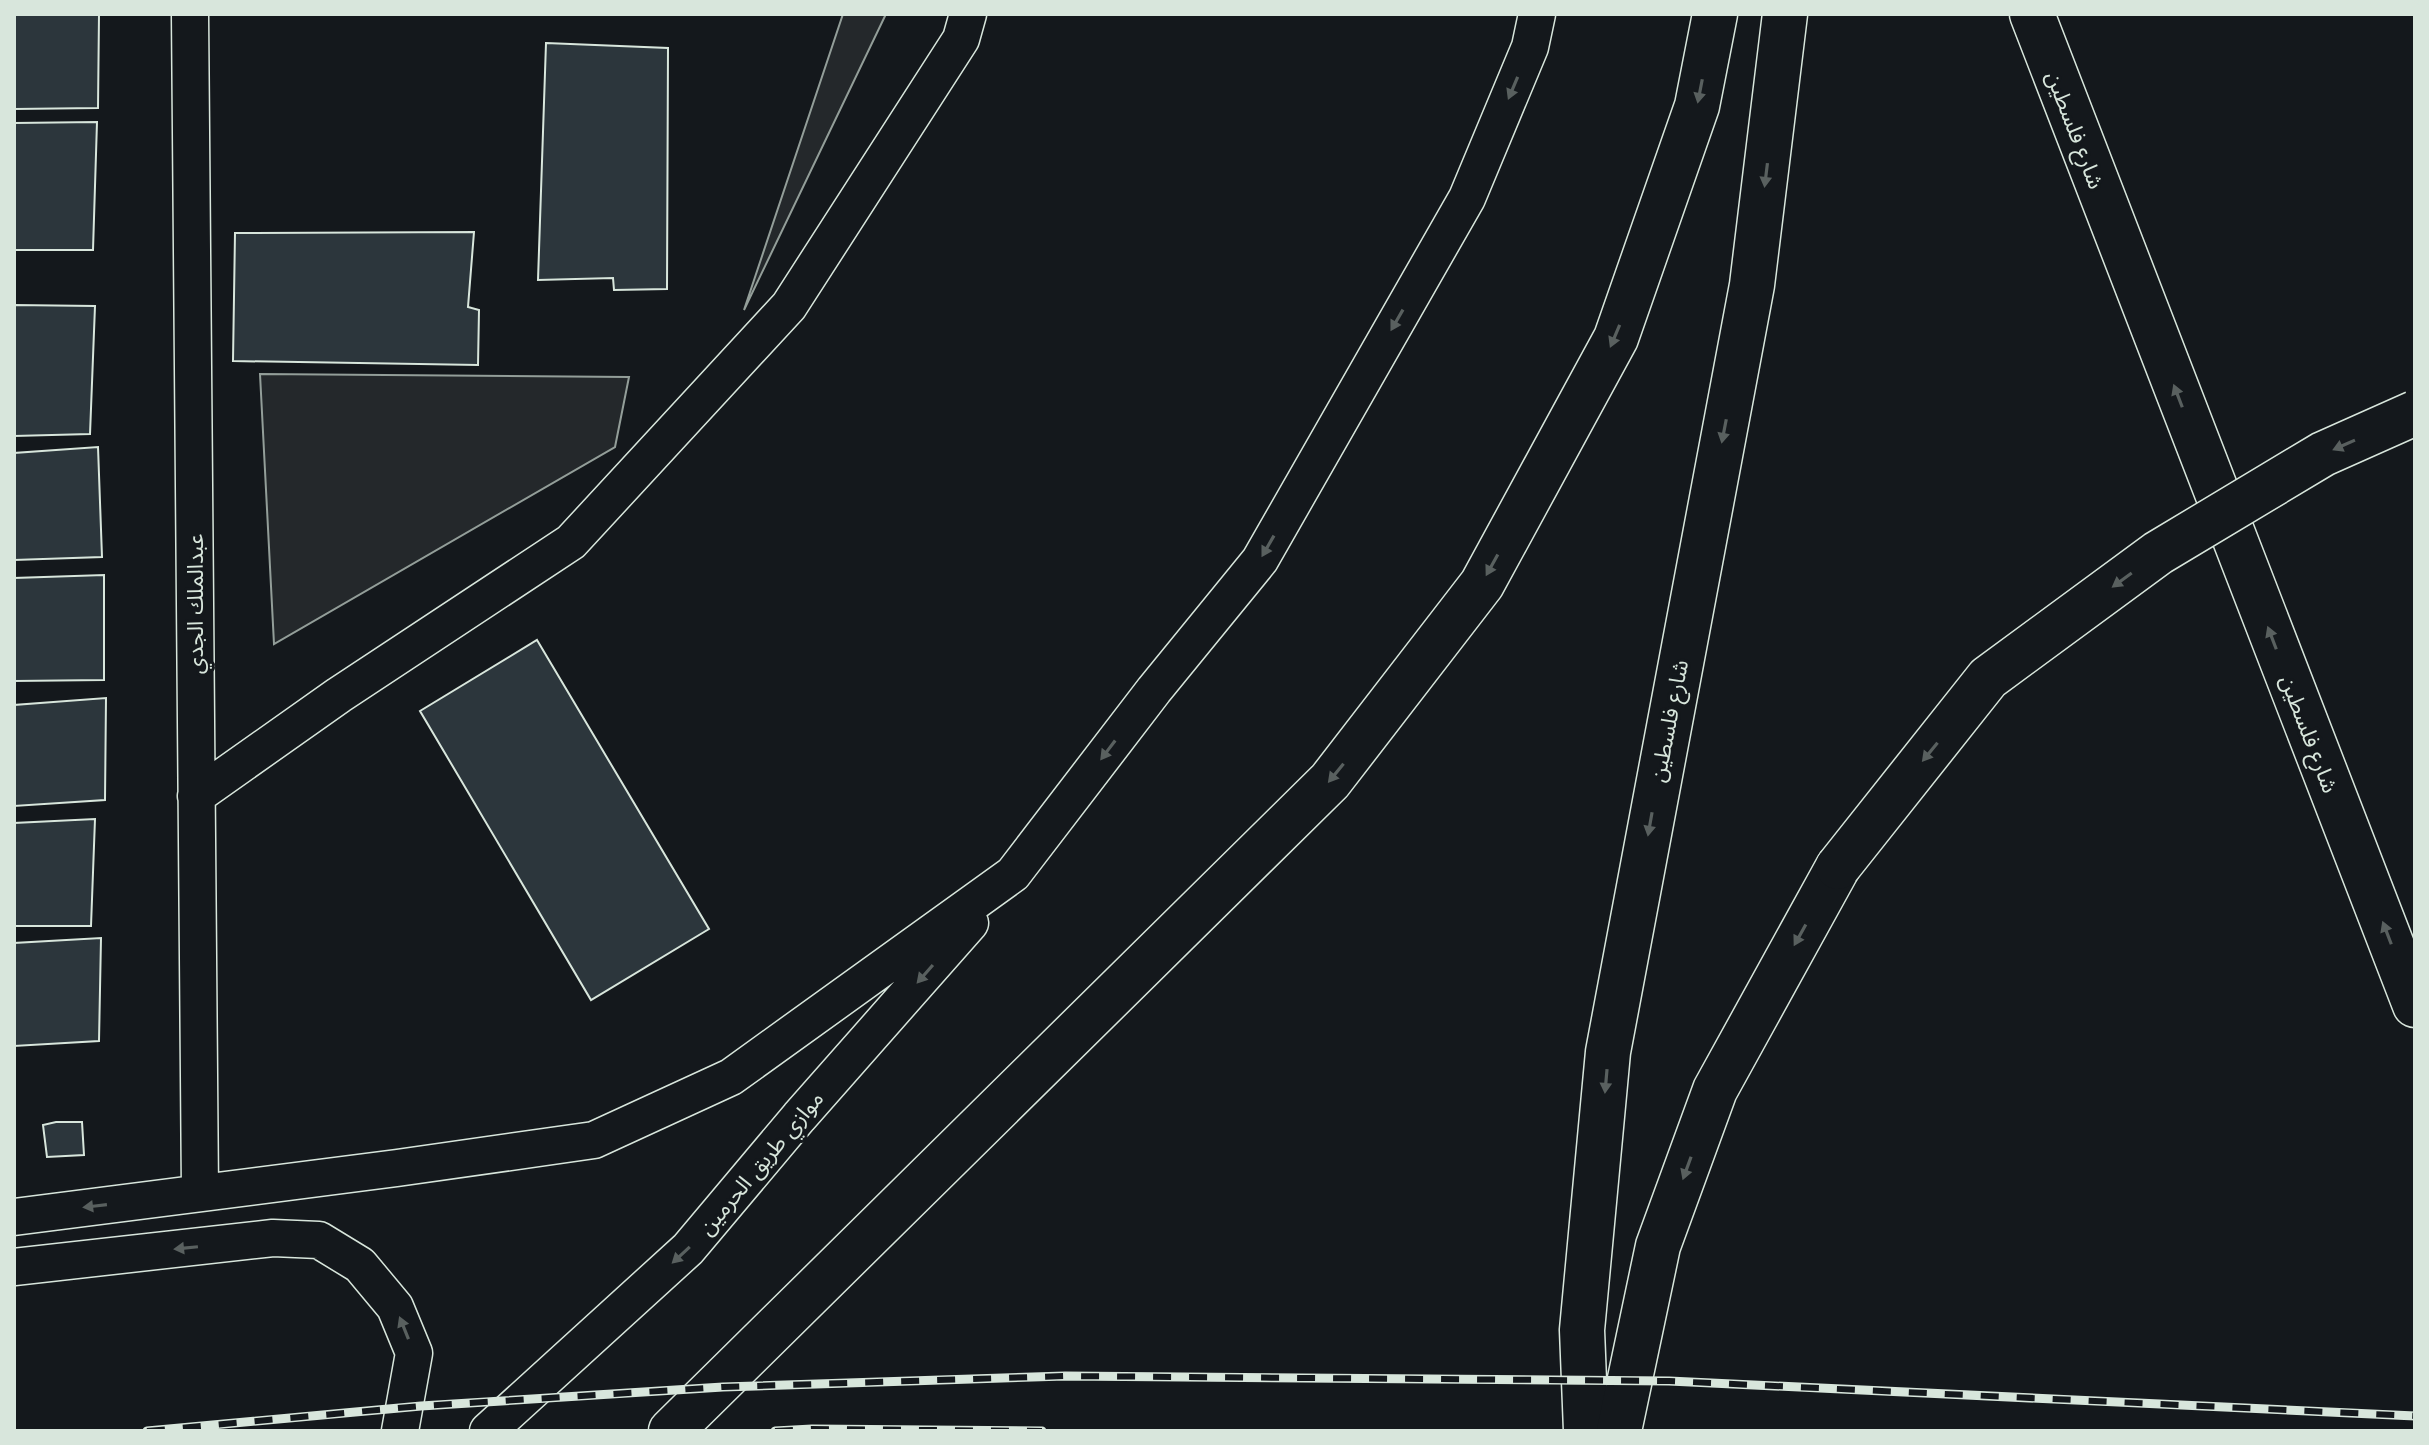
<svg xmlns="http://www.w3.org/2000/svg" width="2429" height="1445" viewBox="0 0 2429 1445" font-family="Arial,'Noto Sans Arabic',sans-serif">
  <style>
    .parking { fill: #24282b; stroke: #939e99; stroke-width: 2 }
    .building { fill: #2c363c; stroke: #d8e6dc; stroke-width: 2 }
    .lines { fill: none; stroke-linecap: round; stroke-linejoin: round }
    .street-casing { stroke: #d8e6dc; stroke-width: 39 }
    .primary-casing { stroke: #d8e6dc; stroke-width: 47 }
    .highway-casing { stroke: #d8e6dc; stroke-width: 47 }
    .street { stroke: #14181c; stroke-width: 36 }
    .primary { stroke: #14181c; stroke-width: 44 }
    .highway { stroke: #14181c; stroke-width: 44 }
    .rail-casing { stroke: #d8e6dc; stroke-width: 9 }
    .rail { stroke: #14181c; stroke-width: 6; stroke-dasharray: 18; stroke-linecap: butt }
    .highway-bridge-casing { stroke: #d8e6dc; stroke-width: 47; stroke-linecap: butt }
    .highway-bridge { stroke: #14181c; stroke-width: 44 }
    .oneway { fill: #59605f }
    .labels { text-anchor: middle; dominant-baseline: central; stroke-width: 6; stroke-linejoin: round; paint-order: stroke }
    .street-label { font-size: 22px; fill: #d8e6dc; stroke: #14181c }
  </style>
  <rect width="100%" height="100%" fill="#14181c"/>
  <!-- parking -->
  <path class="parking" d="M 843,14 L 886,14 L 744,310 Z
    M 260,374 L 629,377 L 615,447 L 274,644 Z"/>
  <!-- building -->
  <path class="building" d="M 14,14 L 99,14 L 98,108 L 14,109 Z
    M 546,43 L 668,48 L 667,289 L 614,290 L 613,278 L 538,280 Z
    M 97,122 L 93,250 L 14,250 L 14,123 Z
    M 474,232 L 468,307 L 479,310 L 478,365 L 233,361 L 235,233 Z
    M 14,305 L 95,306 L 90,434 L 14,436 Z
    M 98,447 L 102,557 L 14,560 L 14,453 Z
    M 104,575 L 104,680 L 14,681 L 14,578 Z
    M 537,640 L 709,929 L 591,1000 L 420,711 Z
    M 106,698 L 105,800 L 14,806 L 14,705 Z
    M 95,819 L 91,926 L 14,926 L 14,823 Z
    M 101,938 L 99,1041 L 14,1046 L 14,943 Z
    M 56,1122 L 82,1122 L 84,1155 L 47,1157 L 43,1125 Z"/>
  <g class="lines">
    <!-- street casing -->
    <g class="street-casing">
      <path id="street" d="M 190,14 L 200,1193
        M 196,796 L 339,695 L 571,542 L 789,306 L 961,39 L 968,14
        M 14,1217 L 397,1168 L 594,1140 L 731,1077 L 1013,874 L 1154,690 L 1260,560 L 1467,198 L 1530,47 L 1537,14
        M 14,1267 L 273,1238 L 319,1240 L 360,1265 L 395,1307 L 414,1353 L 400,1431
        M 488,1431 L 688,1249 L 799,1117 L 970,923"/>
    </g>
    <!-- primary casing -->
    <g class="primary-casing">
      <path id="primary" d="M 2032,14 L 2415,1005
        M 1586,1431 L 1582,1330 L 1608,1052 L 1752,285 L 1785,14"/>
    </g>
    <!-- highway casing -->
    <g class="highway-casing">
      <path id="highway" d="M 671,1431 L 1330,781 L 1482,584 L 1616,338 L 1697,106 L 1715,14
        M 1619,1431 L 1658,1246 L 1715,1090 L 1838,867"/>
    </g>
    <!-- street -->
    <use href="#street" class="street"/>
    <!-- primary -->
    <use href="#primary" class="primary"/>
    <!-- highway -->
    <use href="#highway" class="highway"/>
    <!-- rail casing -->
    <g class="rail-casing">
      <path id="rail" d="M 147,1431 L 421,1406 L 723,1387 L 1065,1376 L 1669,1381 L 2415,1416
        M 775,1431 L 812,1429 L 1042,1431"/>
    </g>
    <!-- rail -->
    <use href="#rail" class="rail"/>
    <!-- highway-bridge casing -->
    <g class="highway-bridge-casing">
      <path id="highway-bridge" d="M 1838,867 L 1988,678 L 2158,553 L 2323,454 L 2415,413"/>
    </g>
    <!-- highway-bridge -->
    <use href="#highway-bridge" class="highway-bridge"/>
  </g>
  <!-- one-way arrows -->
  <defs><path id="oneway-solid" d="M-6-.8H1V-3.2L6.5 0L1 3.2V.8H-6Z" transform="scale(2)"/></defs>
  <g class="oneway">
    <use href="#oneway-solid" transform="translate(1513 88) rotate(113)"/>
    <use href="#oneway-solid" transform="translate(1700 91) rotate(101)"/>
    <use href="#oneway-solid" transform="translate(1766 175) rotate(97)"/>
    <use href="#oneway-solid" transform="translate(1397 320) rotate(120)"/>
    <use href="#oneway-solid" transform="translate(1615 336) rotate(113)"/>
    <use href="#oneway-solid" transform="translate(2178 396) rotate(-111)"/>
    <use href="#oneway-solid" transform="translate(1724 431) rotate(101)"/>
    <use href="#oneway-solid" transform="translate(2344 445) rotate(156)"/>
    <use href="#oneway-solid" transform="translate(1268 546) rotate(120)"/>
    <use href="#oneway-solid" transform="translate(1492 565) rotate(119)"/>
    <use href="#oneway-solid" transform="translate(2122 580) rotate(144)"/>
    <use href="#oneway-solid" transform="translate(2272 638) rotate(-111)"/>
    <use href="#oneway-solid" transform="translate(1108 750) rotate(127)"/>
    <use href="#oneway-solid" transform="translate(1930 752) rotate(129)"/>
    <use href="#oneway-solid" transform="translate(1336 773) rotate(129)"/>
    <use href="#oneway-solid" transform="translate(1650 824) rotate(100)"/>
    <use href="#oneway-solid" transform="translate(2387 933) rotate(-111)"/>
    <use href="#oneway-solid" transform="translate(1800 935) rotate(119)"/>
    <use href="#oneway-solid" transform="translate(925 974) rotate(131)"/>
    <use href="#oneway-solid" transform="translate(1606 1081) rotate(95)"/>
    <use href="#oneway-solid" transform="translate(1687 1168) rotate(110)"/>
    <use href="#oneway-solid" transform="translate(95 1206) rotate(173)"/>
    <use href="#oneway-solid" transform="translate(186 1248) rotate(174)"/>
    <use href="#oneway-solid" transform="translate(681 1255) rotate(137)"/>
    <use href="#oneway-solid" transform="translate(404 1328) rotate(-112)"/>
  </g>
  <g class="labels">
    <!-- street labels -->
    <g class="street-label">
      <text transform="translate(2075 130) rotate(69)">شارع فلسطين</text>
      <text transform="translate(195 604) rotate(-90)">عبدالملك الجدي</text>
      <text transform="translate(1669 721) rotate(-79)">شارع فلسطين</text>
      <text transform="translate(2309 734) rotate(69)">شارع فلسطين</text>
      <text transform="translate(761 1163) rotate(-50)">موازي طريق الحرمين</text>
    </g>
  </g>
  <!-- border -->
  <rect width="2429" height="1445" fill="none" stroke="#d8e6dc" stroke-width="32"/>
</svg>
